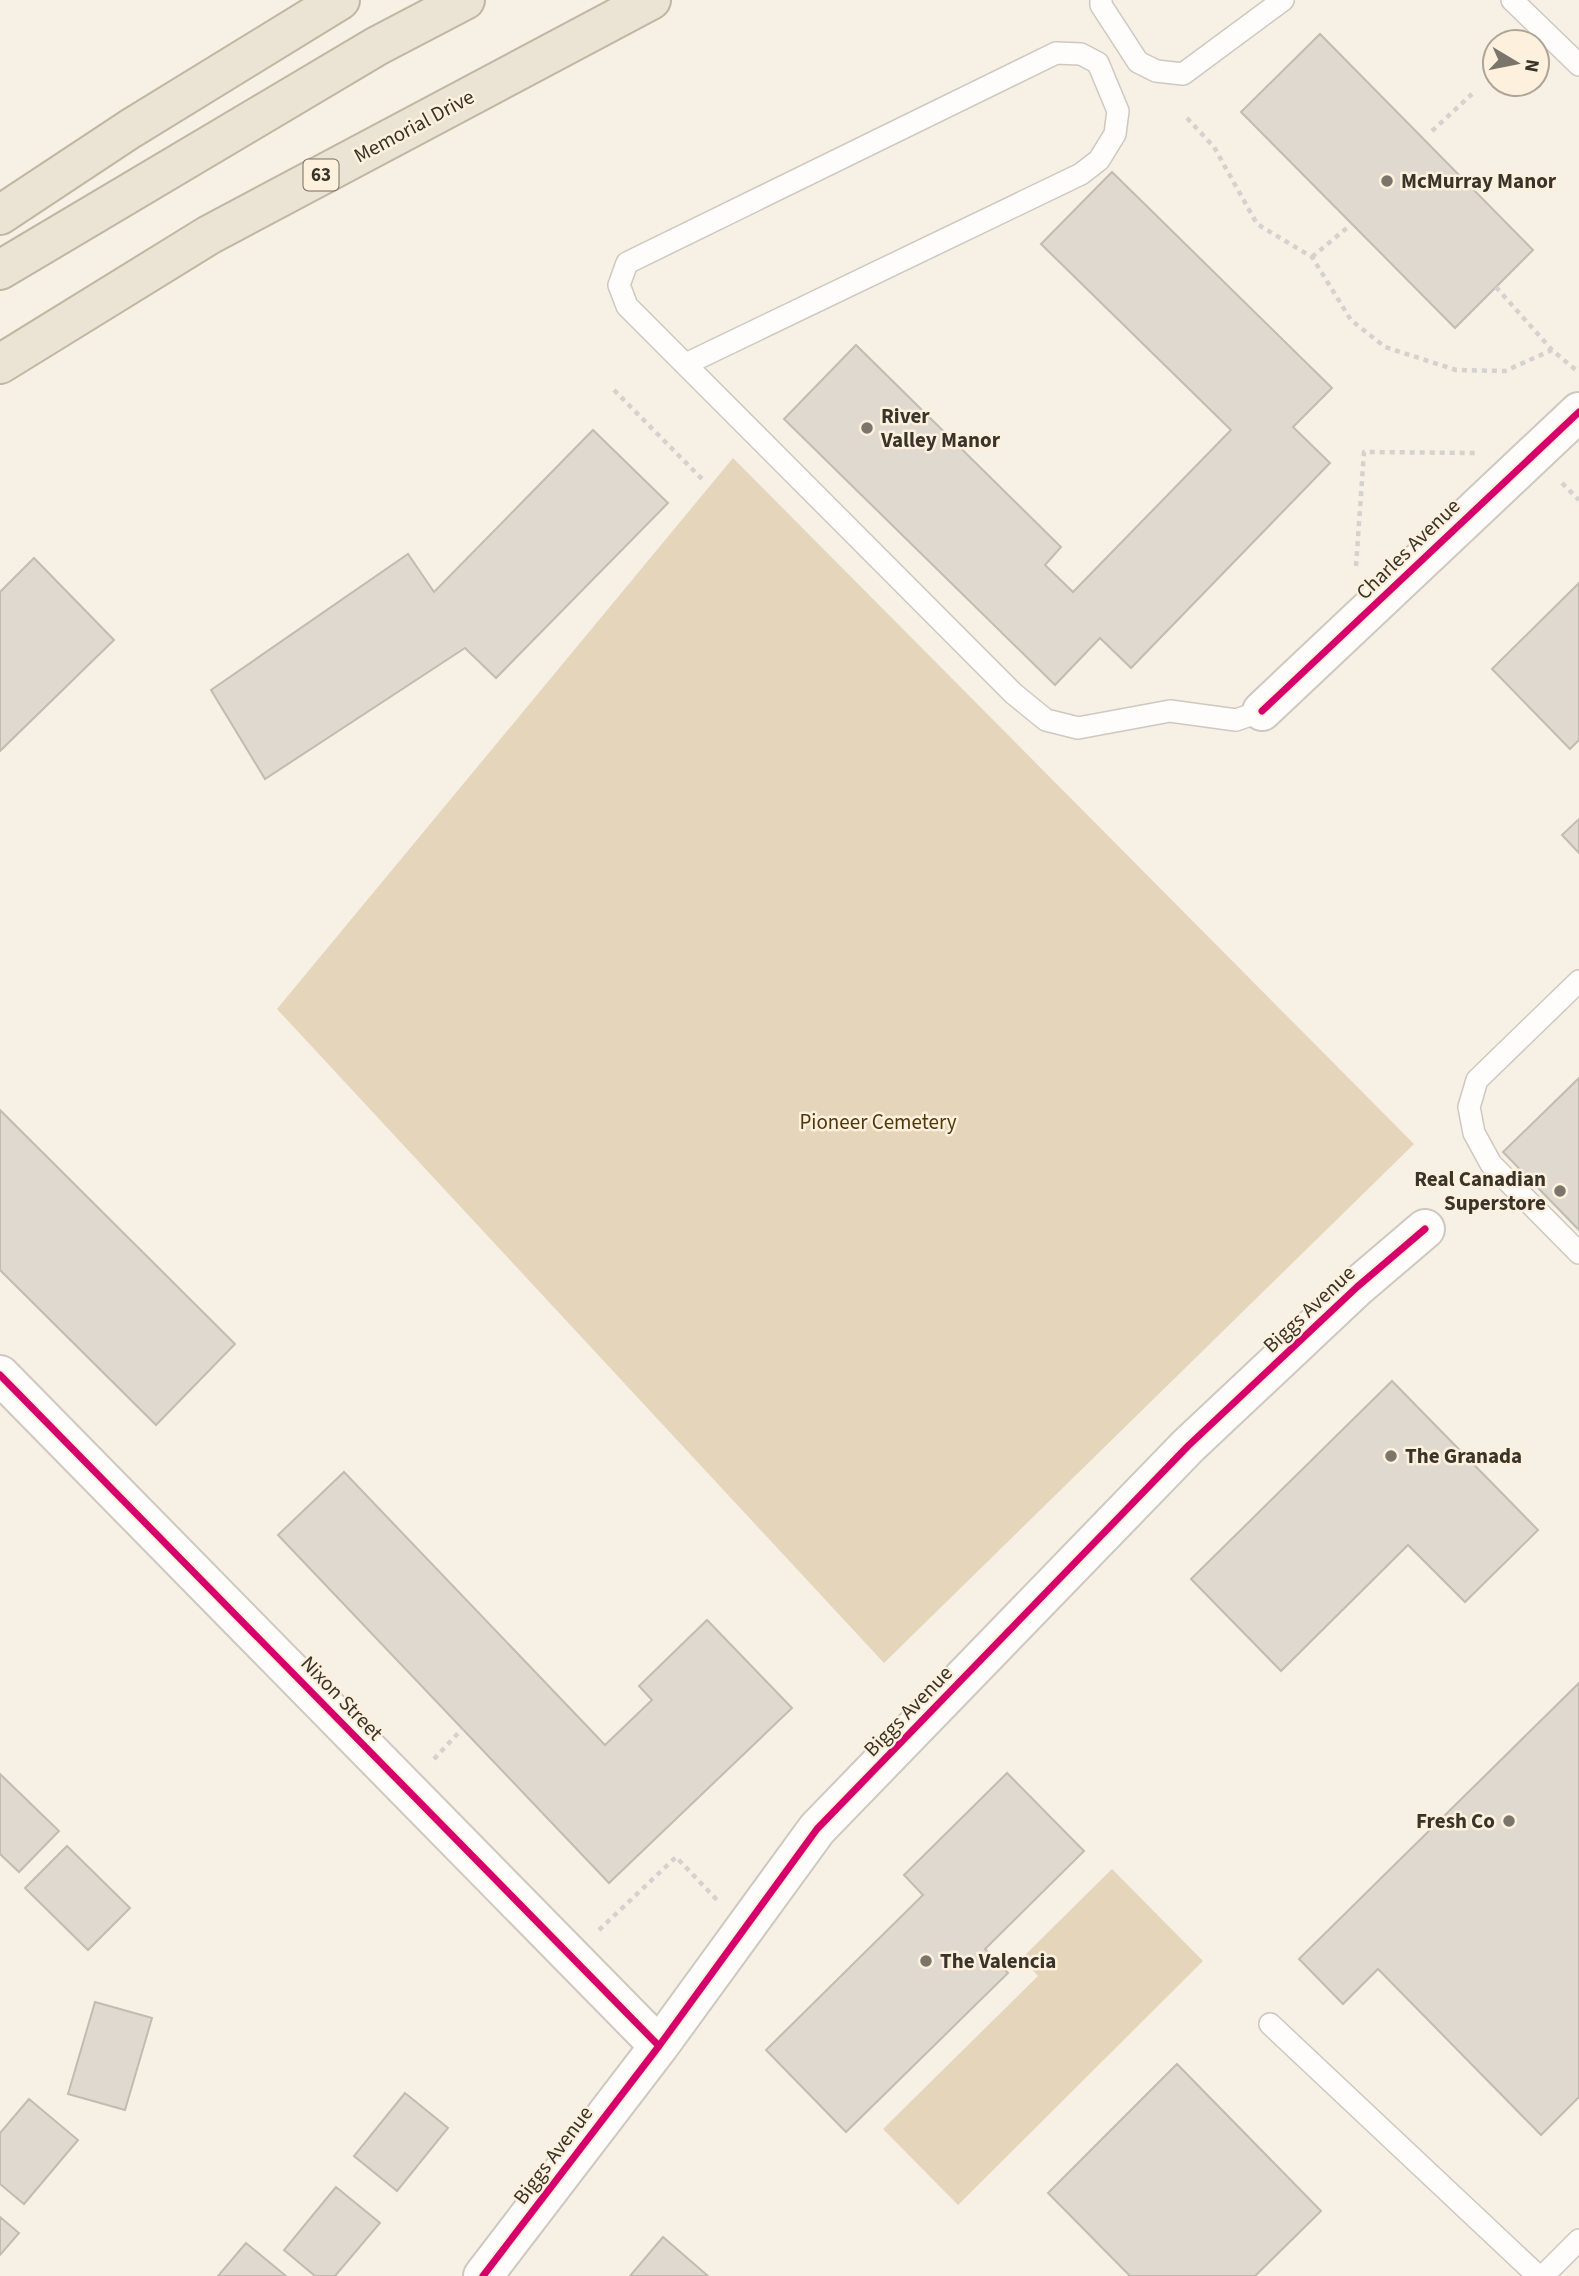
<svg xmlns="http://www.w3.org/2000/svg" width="1579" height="2276" viewBox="0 0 1579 2276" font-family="'Source Sans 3',sans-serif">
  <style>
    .green { fill: #e5d5ba }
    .building { fill: #dfd9cf; stroke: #c1bcb2; stroke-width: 2 }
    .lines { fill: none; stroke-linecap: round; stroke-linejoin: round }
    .lane-casing { stroke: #cec8c0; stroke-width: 24 }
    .street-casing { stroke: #cec8c0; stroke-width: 42 }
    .highway-casing { stroke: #c0b6a2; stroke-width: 42 }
    .path { stroke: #d5d1ce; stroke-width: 4.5; stroke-dasharray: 5 5; stroke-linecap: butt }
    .lane { stroke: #fefdfb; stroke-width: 21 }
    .street { stroke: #fefdfb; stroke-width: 38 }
    .highway { stroke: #ebe3d4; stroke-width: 38 }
    .cycleway-casing { stroke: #fdf1de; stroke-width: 11 }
    .cycleway { stroke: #d6006c; stroke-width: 7 }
    .poi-dot { fill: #7b756b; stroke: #fdf1de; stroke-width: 2.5 }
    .labels { text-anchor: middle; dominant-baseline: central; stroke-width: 5; stroke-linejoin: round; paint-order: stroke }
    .shield { fill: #fdf1de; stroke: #746c60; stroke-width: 2 }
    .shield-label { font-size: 19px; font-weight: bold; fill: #39332a }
    .street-label { font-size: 21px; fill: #39332a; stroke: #fdf1de }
    .poi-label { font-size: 21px; font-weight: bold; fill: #39332a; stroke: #fdf1de; text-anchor: start }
    .park-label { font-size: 21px; fill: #4f3809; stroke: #fdf1de }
  </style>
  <rect width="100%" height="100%" fill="#f6f0e5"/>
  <!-- green -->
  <path class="green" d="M 733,458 L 1414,1144 L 884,1663 L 277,1009 Z
    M 1112,1869 L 1203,1961 L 958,2205 L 883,2129 L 1038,1976 L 1022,1958 Z"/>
  <!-- building -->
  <path class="building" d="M 1320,34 L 1533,250 L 1455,328 L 1241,112 Z
    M 1112,172 L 1332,388 L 1293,427 L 1330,463 L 1131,668 L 1100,638 L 1055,685 L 784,419 L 856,345 L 1061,547 L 1045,565 L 1073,592 L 1231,430 L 1041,244 Z
    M 593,430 L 668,503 L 496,678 L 465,648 L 265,779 L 211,690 L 408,554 L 434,592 Z
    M 34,558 L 114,640 L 0,751 L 0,592 Z
    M 1579,583 L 1579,740 L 1570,749 L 1492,669 Z
    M 1579,819 L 1579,853 L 1562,835 Z
    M 1579,1078 L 1579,1230 L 1503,1152 Z
    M 0,1110 L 235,1344 L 156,1425 L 0,1270 Z
    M 1392,1381 L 1538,1530 L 1465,1602 L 1408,1545 L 1281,1671 L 1191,1579 Z
    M 344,1472 L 605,1745 L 652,1700 L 639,1686 L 707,1620 L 792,1708 L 609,1883 L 278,1535 Z
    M 1579,1683 L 1579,2097 L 1541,2135 L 1378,1969 L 1343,2004 L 1299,1959 Z
    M 1007,1773 L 1084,1851 L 985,1949 L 1008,1973 L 846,2132 L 766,2050 L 923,1895 L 904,1875 Z
    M 0,1774 L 59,1831 L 19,1872 L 0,1854 Z
    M 67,1846 L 130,1908 L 88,1950 L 25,1888 Z
    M 95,2002 L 152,2018 L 125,2110 L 68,2094 Z
    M 1177,2064 L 1321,2211 L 1255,2276 L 1130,2276 L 1048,2193 Z
    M 405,2093 L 448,2128 L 397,2191 L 354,2156 Z
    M 29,2099 L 78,2140 L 24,2204 L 0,2184 L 0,2133 Z
    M 336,2187 L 380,2223 L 335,2276 L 315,2276 L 284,2250 Z
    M 0,2217 L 19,2233 L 0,2255 Z
    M 663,2237 L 708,2276 L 630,2276 Z
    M 246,2243 L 286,2276 L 218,2276 Z"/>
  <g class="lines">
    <!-- lane casing -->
    <g class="lane-casing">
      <path id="lane" d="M 1101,0 L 1101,5 L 1138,62 L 1156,71 L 1183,74 L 1283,0
        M 1512,0 L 1579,65
        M 686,364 L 1081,174 L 1099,160 L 1115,134 L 1118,111 L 1098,63 L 1081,54 L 1056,53 L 627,263 L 619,285 L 627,306 L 1014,694 L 1046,720 L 1078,728 L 1170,711 L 1236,720 L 1262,711
        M 1579,981 L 1477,1080 L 1469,1107 L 1474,1133 L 1491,1164 L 1579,1253
        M 1270,2024 L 1538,2276
        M 1543,2276 L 1579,2240"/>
    </g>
    <!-- street casing -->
    <g class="street-casing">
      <path id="street" d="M 1262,711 L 1579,412
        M 0,1375 L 659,2046
        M 483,2276 L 659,2046 L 817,1829 L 1188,1446 L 1357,1287 L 1425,1229"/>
    </g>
    <!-- highway casing -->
    <g class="highway-casing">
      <path id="highway" d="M 0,215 L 130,129 L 340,0
        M 0,270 L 377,46 L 465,0
        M 0,364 L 209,235 L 651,0"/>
    </g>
    <!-- path -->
    <path class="path" d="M 1187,118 L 1214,147 L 1257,224 L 1312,257 L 1351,320 L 1385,347 L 1456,370 L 1505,371 L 1552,350 L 1577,371
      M 1432,131 L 1472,94
      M 1312,257 L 1348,227
      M 1496,287 L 1552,350
      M 614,390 L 704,481
      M 1562,483 L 1579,500
      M 1356,566 L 1364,452 L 1475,453
      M 434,1759 L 462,1729
      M 599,1930 L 676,1857 L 717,1900"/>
    <!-- lane -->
    <use href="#lane" class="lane"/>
    <!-- street -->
    <use href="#street" class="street"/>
    <!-- highway -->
    <use href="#highway" class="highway"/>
    <!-- cycleway casing -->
    <g class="cycleway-casing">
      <path id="cycleway" d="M 1262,711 L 1579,412
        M 0,1375 L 659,2046
        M 483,2276 L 659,2046 L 817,1829 L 1188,1446 L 1357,1287 L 1425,1229"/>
    </g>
    <!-- cycleway -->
    <use href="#cycleway" class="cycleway"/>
  </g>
  <!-- markers -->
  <g class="poi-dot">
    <circle cx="1387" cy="181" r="7"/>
    <circle cx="867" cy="428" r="7"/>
    <circle cx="1560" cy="1191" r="7"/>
    <circle cx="1391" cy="1456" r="7"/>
    <circle cx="1509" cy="1821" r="7"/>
    <circle cx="926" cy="1961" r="7"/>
  </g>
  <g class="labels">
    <!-- shield labels -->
    <rect class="shield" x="303.5" y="159.5" width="35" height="31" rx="5"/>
    <g class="shield-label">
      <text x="321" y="175">63</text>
    </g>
    <!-- street labels -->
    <g class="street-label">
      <text transform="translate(414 126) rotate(-28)">Memorial Drive</text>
      <text transform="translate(1408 549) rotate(-44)">Charles Avenue</text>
      <text transform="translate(1309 1309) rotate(-43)">Biggs Avenue</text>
      <text transform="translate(342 1698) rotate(46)">Nixon Street</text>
      <text transform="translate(908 1711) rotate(-46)">Biggs Avenue</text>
      <text transform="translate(553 2155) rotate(-53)">Biggs Avenue</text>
    </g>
    <!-- poi labels -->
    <g class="poi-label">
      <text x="1401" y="181">McMurray Manor</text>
      <text x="881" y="416">River<tspan x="881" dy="24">Valley Manor</tspan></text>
      <text x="1546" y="1179" text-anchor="end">Real Canadian<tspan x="1546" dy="24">Superstore</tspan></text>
      <text x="1405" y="1456">The Granada</text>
      <text x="1495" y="1821" text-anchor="end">Fresh Co</text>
      <text x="940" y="1961">The Valencia</text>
    </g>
    <!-- park labels -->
    <g class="park-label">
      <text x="878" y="1122">Pioneer Cemetery</text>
    </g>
  </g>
  <!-- north arrow -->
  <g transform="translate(1516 63) rotate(100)"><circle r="33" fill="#fdf1de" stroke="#afa596" stroke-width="2"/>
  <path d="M0-5L12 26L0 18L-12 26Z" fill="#7b756b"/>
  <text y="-10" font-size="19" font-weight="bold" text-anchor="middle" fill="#39332a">N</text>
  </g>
</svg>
